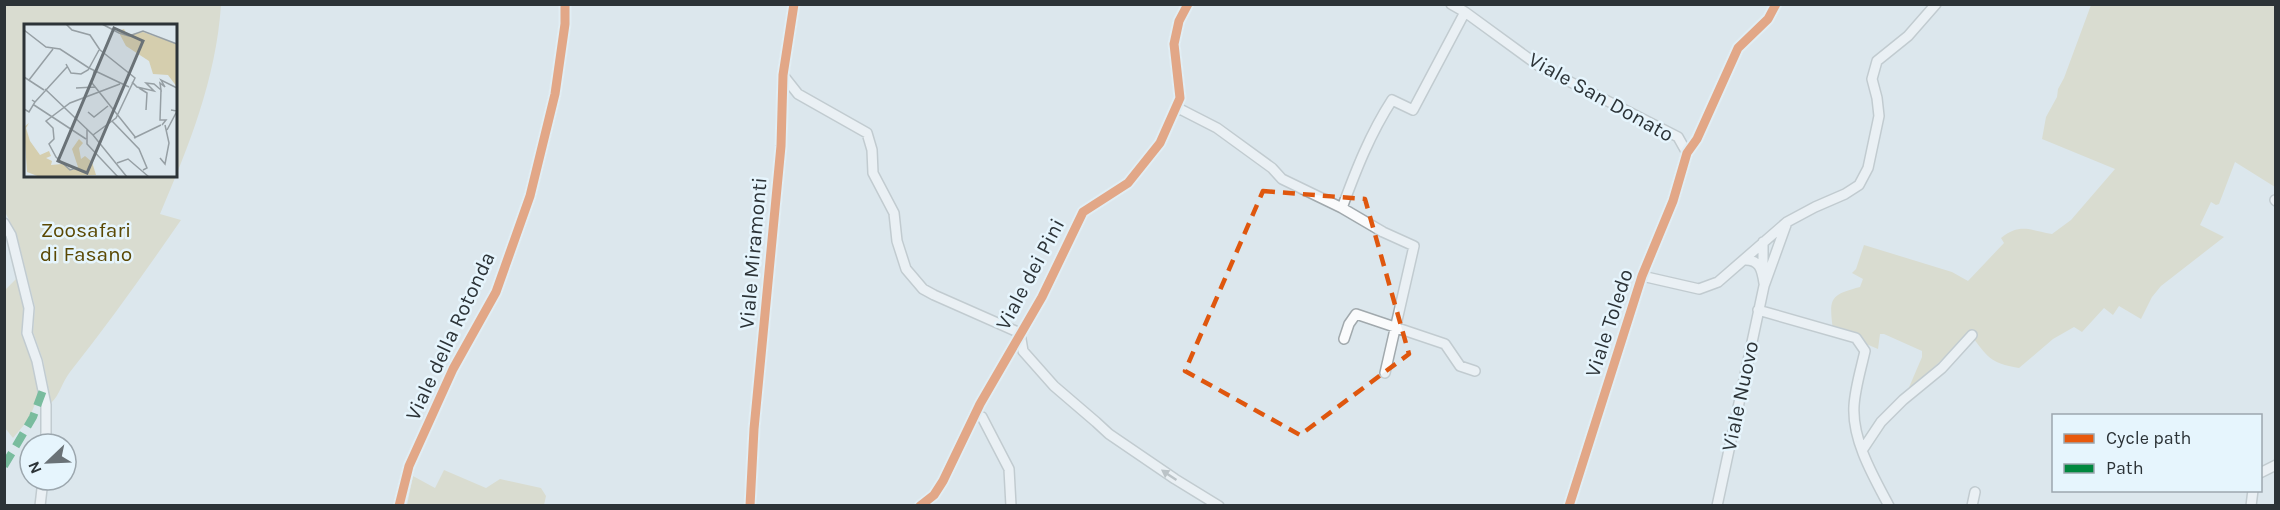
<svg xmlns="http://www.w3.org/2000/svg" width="2280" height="510" viewBox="0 0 2280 510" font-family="Karla,sans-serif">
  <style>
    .green { fill: #d5ceae; fill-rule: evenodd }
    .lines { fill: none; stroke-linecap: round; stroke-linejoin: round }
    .minor-casing { stroke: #a1a9ad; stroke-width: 12 }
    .minor { stroke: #fafbfc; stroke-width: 9 }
    .quiet { stroke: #00873e; stroke-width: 8; stroke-dasharray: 15 8; stroke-linecap: butt }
    .cycleway-casing { stroke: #e6f5fd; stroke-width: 13 }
    .cycleway { stroke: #e8590c; stroke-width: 9 }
    .oneway { fill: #93979a }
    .marked { fill: none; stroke: #df570e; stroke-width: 4.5; stroke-dasharray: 12 8; stroke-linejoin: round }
    .labels { text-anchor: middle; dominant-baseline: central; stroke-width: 5; stroke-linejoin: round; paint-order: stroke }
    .street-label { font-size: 21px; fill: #2c3337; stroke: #e6f5fd }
    .park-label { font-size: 21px; fill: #5a4803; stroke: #e6f5fd }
    .inset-road { fill: none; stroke: #969fa4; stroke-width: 1.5 }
    .view { fill: #6a7277; fill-opacity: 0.15; stroke: #6a7277; stroke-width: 3 }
    .inset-edge { fill: none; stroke: #2c3337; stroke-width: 3 }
  </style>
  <rect width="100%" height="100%" fill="#dce7ed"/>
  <!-- green -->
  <path class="green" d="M 5,4 L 221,5 C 216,79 189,146 160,214 L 181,220 C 145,272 109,323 70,372 C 62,382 60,395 51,403 L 43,360 L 33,332 L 35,307 L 17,236 L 5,212 ZM 26,26 L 176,26 L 176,176 L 26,176 Z
    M 2091,5 L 2275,5 L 2275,187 L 2235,162 L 2219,204 L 2216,205 L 2211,202 L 2200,225 L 2224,237 L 2161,286 L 2152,297 L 2141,319 L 2119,306 L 2113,315 L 2104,308 L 2082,332 L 2074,327 L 2053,339 L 2019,368 C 1989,363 1988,357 1970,334 L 1907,392 L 1922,357 L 1922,351 L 1884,334 L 1880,334 L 1878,349 L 1833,330 C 1829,299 1829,295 1860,287 L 1863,279 L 1852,273 L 1856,269 L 1864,245 L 1952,272 L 1968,281 L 2004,243 L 2001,238 C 2020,223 2029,230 2052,234 L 2071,220 L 2115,169 L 2042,139 L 2046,117 L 2057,97 L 2058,89 L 2064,78 Z
    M 19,276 L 28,307 L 26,333 L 41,389 L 29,419 L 13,438 L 5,428 L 5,290 Z
    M 444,470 L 486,488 L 500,479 L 541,488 L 546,496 L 544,505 L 407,505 L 413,476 L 435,488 Z"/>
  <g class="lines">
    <!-- minor casing -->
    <g class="minor-casing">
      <path id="minor" d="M 1451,4 L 1465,12 L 1539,66 L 1678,137 L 1687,153
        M 783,75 L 798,94 L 867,133 L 872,150 L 873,173 L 894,213 L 897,241 L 906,269 L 923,289 L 934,295 L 1020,333
        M 1176,107 L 1217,128 L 1272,168 L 1282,179 L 1342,208 L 1383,232 L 1414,246 L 1385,373
        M 2275,200 L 2276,201
        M 1342,208 C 1356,170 1370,134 1392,100 L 1413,110 L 1465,12
        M 4,223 L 11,235 L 29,308 L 27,333 L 37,361 L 46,405 L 46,444
        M 1744,260 C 1760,259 1762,270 1764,283
        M 1763,270 L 1763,242
        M 1642,276 L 1699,289 L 1718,282 L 1787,222 L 1815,207 L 1845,194 L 1859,185 L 1868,168 L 1879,116 L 1877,98 L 1872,79 L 1877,61 L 1908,36 L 1936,4
        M 1758,310 L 1856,338 L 1865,351 C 1861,369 1855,388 1854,406 C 1852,440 1873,476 1889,506
        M 1020,333 L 1023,351 L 1054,386 L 1096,422 L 1109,434 L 1175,479 L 1219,506
        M 1344,339 L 1349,324 L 1356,314 L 1445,344 L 1460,366 L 1475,371
        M 975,414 L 982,417 L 1009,469 L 1011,506
        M 1863,449 L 1881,422 L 1903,400 L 1942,368 L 1972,335
        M 2260,473 L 2276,465
        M 40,506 L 43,480
        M 399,506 L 409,466 L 453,369 L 496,292 L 530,196 L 555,94 L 565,24 L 565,4
        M 750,506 L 754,429 L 781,146 L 783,75 L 794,4
        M 920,506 L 934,495 L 943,481 L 980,404 L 1042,297 L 1083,212 L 1128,183 L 1160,143 L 1180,98 L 1174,44 L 1179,21 L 1188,4
        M 1569,506 L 1642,276 L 1673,201 L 1687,153 L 1697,139 L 1738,48 L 1768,19 L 1776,4
        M 1717,506 L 1764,286 L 1786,225
        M 1972,506 L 1975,492
        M 2251,506 L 2253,490"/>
    </g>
    <!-- minor -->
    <use href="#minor" class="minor"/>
    <!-- quiet -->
    <path class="quiet" d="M 4,466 L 33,417 L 43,390"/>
    <!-- cycleway casing -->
    <g class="cycleway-casing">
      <path id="cycleway" d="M 399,506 L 409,466 L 453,369 L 496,292 L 530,196 L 555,94 L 565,24 L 565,4
        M 750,506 L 754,429 L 781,146 L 783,75 L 794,4
        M 920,506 L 934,495 L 943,481 L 980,404 L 1042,297 L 1083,212 L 1128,183 L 1160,143 L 1180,98 L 1174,44 L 1179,21 L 1188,4
        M 1569,506 L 1642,276 L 1673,201 L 1687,153 L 1697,139 L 1738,48 L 1768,19 L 1776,4"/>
    </g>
    <!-- cycleway -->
    <use href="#cycleway" class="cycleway"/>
  </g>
  <!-- one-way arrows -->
  <defs><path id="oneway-solid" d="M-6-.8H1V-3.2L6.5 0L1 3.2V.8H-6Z" transform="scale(1.5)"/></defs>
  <use class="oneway" href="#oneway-solid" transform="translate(1169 475) rotate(-146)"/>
  <!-- marked area -->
  <path d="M0 0H2280V510H0ZM 1263,191 L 1365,199 L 1409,354 L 1300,435 L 1185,371 Z" fill="#dce7ed" fill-opacity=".55" fill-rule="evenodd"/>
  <path class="marked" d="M 1263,191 L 1365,199 L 1409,354 L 1300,435 L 1185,371 Z"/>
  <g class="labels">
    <!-- street labels -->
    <g class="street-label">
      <text transform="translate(1601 97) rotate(29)">Viale San Donato</text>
      <text transform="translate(753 253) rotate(-85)">Viale Miramonti</text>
      <text transform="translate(1030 274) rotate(-62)">Viale dei Pini</text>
      <text transform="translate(1609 323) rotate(-72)">Viale Toledo</text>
      <text transform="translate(450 336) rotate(-65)">Viale della Rotonda</text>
      <text transform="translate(1740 396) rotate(-78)">Viale Nuovo</text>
    </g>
    <!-- park labels -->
    <g class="park-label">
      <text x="86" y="230">Zoosafari<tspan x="86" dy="24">di Fasano</tspan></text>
    </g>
  </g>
  <!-- overview -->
  <g transform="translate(24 24)">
    <rect width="153" height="153" fill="#dce7ed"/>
    <path d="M 100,5 L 103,11 L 119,8 L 153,20 L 153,63 L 144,51 L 129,50 L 125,37 L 102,22 L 94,7 ZM 5,99 L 2,104 L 6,117 L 16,131 L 25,127 L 27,132 L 22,134 L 28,137 L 27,141 L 38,140 L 49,146 L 54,143 L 48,125 L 55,115 L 59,119 L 55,124 L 57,135 L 61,132 L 68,138 L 72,151 L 16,153 L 3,148 L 0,103 Z" fill="#d5ceae"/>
    <path class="inset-road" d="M 42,0 L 48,6 L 66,11 L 76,26M 78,0 L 95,9 L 105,12 L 119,7 L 153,20M 0,6 L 22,23 L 36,25 L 65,44M 42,40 L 47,49 L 57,50 L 64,46 L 75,26M 65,44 L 105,63M 70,47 L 68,59 L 112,114M 0,53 L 20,66M 5,56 L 29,25M 108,58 L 113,63 L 130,67 L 122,59 L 130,60 L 137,66 L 136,59 L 141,63 L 137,56 L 153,64M 52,64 L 71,63M 115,64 L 123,69 L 122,86M 21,65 L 69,111 L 103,153M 137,66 L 136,96 L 142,96 L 138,101M 11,78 L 43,43M 10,81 L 62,115M 0,85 L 5,88 L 11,78 L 8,76M 64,88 L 70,93 L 84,82M 88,97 L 115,125 L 123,144 L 119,146M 63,105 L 63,120 L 94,153M 143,106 L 153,87 L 147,86M 69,111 L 92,94 L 111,54 L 76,26M 110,114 L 137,101M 136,134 L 141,140 L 145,119 L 141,101M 93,139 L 104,135 L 125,153M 52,144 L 46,146 L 32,133 L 25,120 L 30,115 L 29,104 L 22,97 L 46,79 L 96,60"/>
    <path class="view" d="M 90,4 L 119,17 L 63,149 L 34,137 Z"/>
    <rect width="153" height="153" class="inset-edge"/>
  </g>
  <!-- border -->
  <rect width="2280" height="510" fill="none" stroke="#2c3337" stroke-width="12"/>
  <!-- legend -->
  <rect x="2052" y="414" width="210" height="78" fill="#e6f5fd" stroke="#9ca7ae" stroke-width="1.5"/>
  <rect x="2064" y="434" width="30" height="9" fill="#e8590c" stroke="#9ca7ae" stroke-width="1.5"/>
  <text x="2106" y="444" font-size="18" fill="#2c3337">Cycle path</text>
  <rect x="2064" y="464" width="30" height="9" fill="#00873e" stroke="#9ca7ae" stroke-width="1.5"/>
  <text x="2106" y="474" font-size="18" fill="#2c3337">Path</text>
  <!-- north arrow -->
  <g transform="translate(48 462) rotate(247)"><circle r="28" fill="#e6f5fd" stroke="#9ca7ae" stroke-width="1.5"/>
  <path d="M0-4.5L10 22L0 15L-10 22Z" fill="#6a7277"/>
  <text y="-9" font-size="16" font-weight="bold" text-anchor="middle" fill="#2c3337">N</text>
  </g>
</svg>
